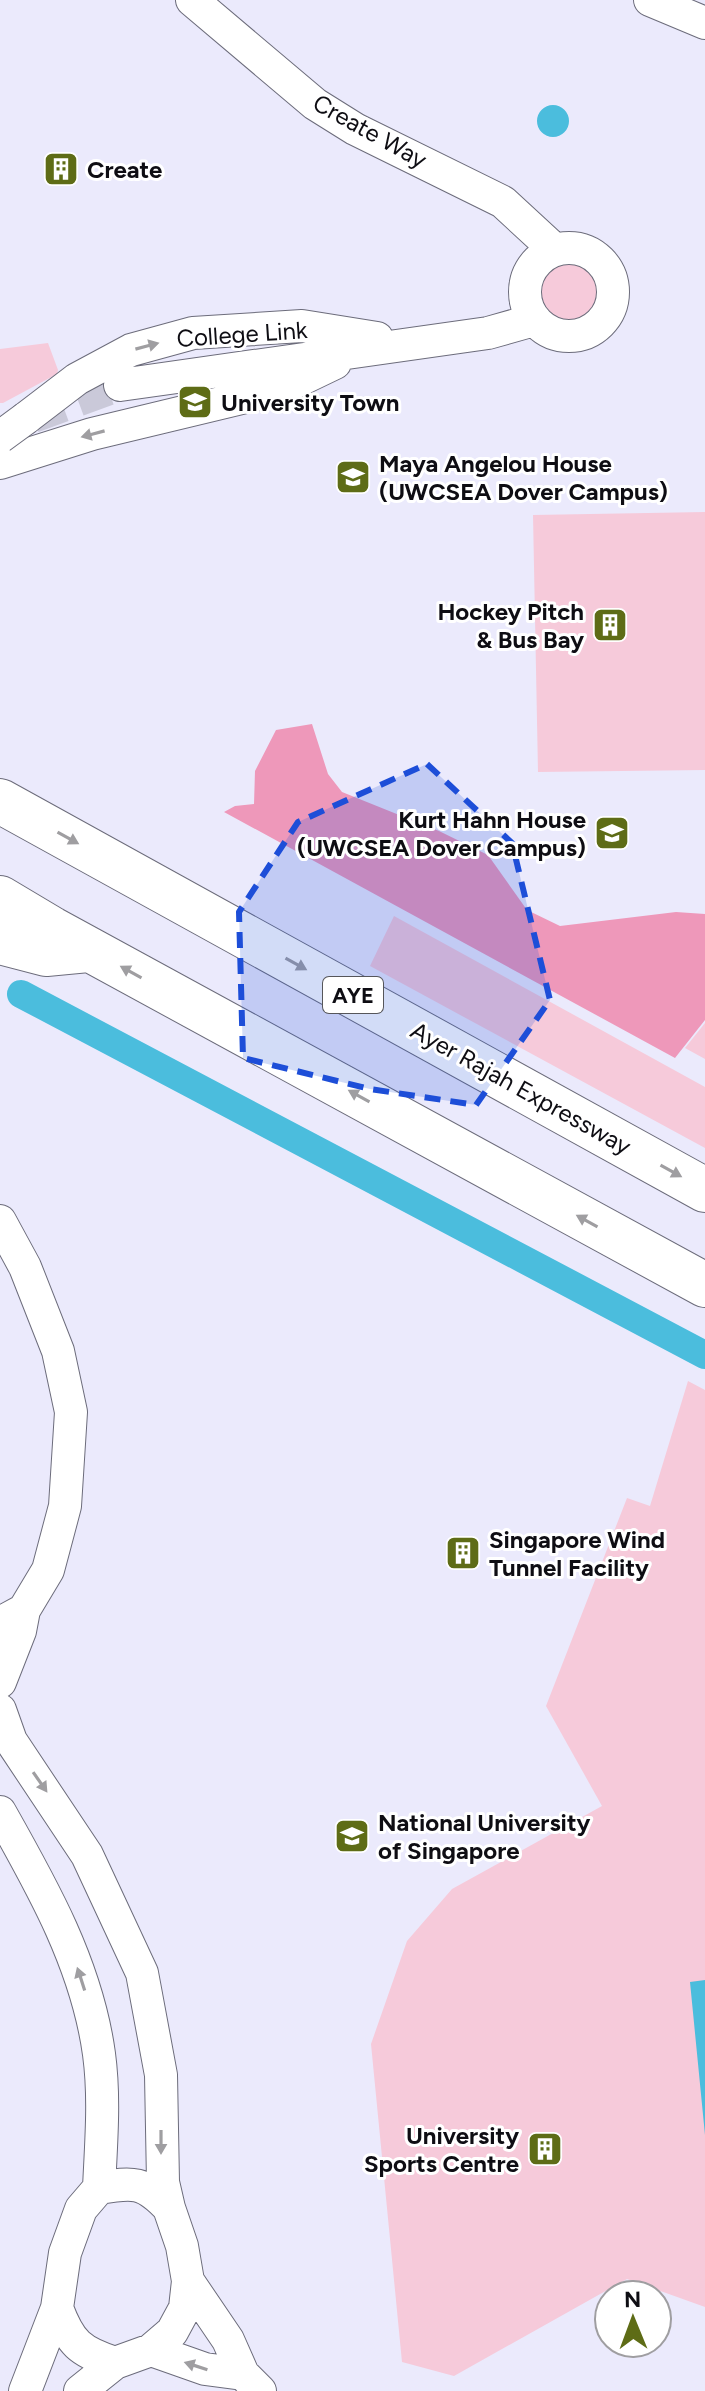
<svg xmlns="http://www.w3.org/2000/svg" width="705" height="2391" viewBox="0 0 705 2391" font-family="Figtree,sans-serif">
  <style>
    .green { fill: #f6cada }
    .forest { fill: #ee98ba }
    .water { fill: #4bbddd }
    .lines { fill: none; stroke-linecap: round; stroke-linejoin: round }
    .canal { stroke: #4bbddd; stroke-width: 28 }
    .minor-tunnel { stroke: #cac9d9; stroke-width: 32; stroke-dasharray: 32 16; stroke-linecap: butt }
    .minor-casing { stroke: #6c6c7b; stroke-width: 34 }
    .highway-casing { stroke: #6c6c7b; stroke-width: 46 }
    .minor { stroke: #fff; stroke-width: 32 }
    .highway { stroke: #fff; stroke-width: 44 }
    .minor-bridge-casing { stroke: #6c6c7b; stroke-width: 34; stroke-linecap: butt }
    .minor-bridge { stroke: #fff; stroke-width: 32 }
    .oneway { fill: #9f9ea1 }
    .marked { fill: #1d4ed8; fill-opacity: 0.2; stroke: #1d4ed8; stroke-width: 6; stroke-dasharray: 16 10; stroke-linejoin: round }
    .labels { text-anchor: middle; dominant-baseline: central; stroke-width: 6; stroke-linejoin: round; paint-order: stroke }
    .shield { fill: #fff; stroke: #56565a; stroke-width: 2 }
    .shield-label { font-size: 22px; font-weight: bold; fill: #0e0d13 }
    .street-label { font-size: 24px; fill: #0e0d13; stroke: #fff }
    .poi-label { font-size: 24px; font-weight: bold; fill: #0e0d13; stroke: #fff; text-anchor: start }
  </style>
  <rect width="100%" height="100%" fill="#ebeafc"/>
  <!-- green -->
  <path class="green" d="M537 292a32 32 0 1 1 64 0a32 32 0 1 1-64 0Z
    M 48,343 L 58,370 L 57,374 L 3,403 L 0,403 L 0,349 Z
    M 705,512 L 705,770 L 538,772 L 533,515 Z
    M 394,916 L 705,1087 L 705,1148 L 370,966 Z
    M 705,1023 L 705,1059 L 685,1048 Z
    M 688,1381 L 705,1390 L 705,2307 L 627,2279 L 454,2376 L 402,2362 L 371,2044 L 407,1941 L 452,1889 L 602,1806 L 546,1706 L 627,1498 L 650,1506 Z"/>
  <!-- forest -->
  <path class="forest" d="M 312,724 L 328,774 L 342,792 L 439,831 L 488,855 L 527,910 L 560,926 L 676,912 L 705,914 L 705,1020 L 675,1058 L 224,812 L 235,806 L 254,804 L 255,771 L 276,730 Z"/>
  <!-- water -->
  <path class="water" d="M537 121a16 16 0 1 1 32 0a16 16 0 1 1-32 0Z
    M 705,1980 L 705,2135 L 690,1982 Z"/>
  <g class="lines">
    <!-- canal -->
    <path class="canal" d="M 21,994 L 705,1355"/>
    <!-- minor-tunnel -->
    <path class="minor-tunnel" d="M 33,417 L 120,385"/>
    <!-- minor casing -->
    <g class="minor-casing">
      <path id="minor" d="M 192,0 L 315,104 L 355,129 L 503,202 L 555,250
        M 650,0 L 705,23
        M525 292a44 44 0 1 1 88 0a44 44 0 1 1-88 0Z
        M 120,385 L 488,333 L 534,320
        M 26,418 L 77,379 L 131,350 L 193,333 L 302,326 L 377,338
        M 0,463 L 92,434 L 283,388 L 335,363
        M 0,1221 L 25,1267 L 58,1351 L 71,1412 L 65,1506 L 48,1570 L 24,1610 L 0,1623
        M 0,1682 L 20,1631 L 24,1610
        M 0,1710 L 11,1741 L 87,1855 L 142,1973 L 161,2075 L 163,2182 L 169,2208 L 182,2246 L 188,2281 L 185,2308 L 172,2332 L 151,2350 L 115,2363 L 80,2391
        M 0,1812 C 43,1888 87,1966 99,2054 C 105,2098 101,2144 99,2188 L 81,2209 L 65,2253 L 57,2308 L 25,2391
        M 99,2188 C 133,2182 144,2181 169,2208
        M 188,2281 L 228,2340 L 243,2374 L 260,2391
        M 57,2308 C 70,2343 80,2352 115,2363
        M 151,2350 L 205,2369 L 243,2374"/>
    </g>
    <!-- highway casing -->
    <g class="highway-casing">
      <path id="highway" d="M 0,801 L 705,1190
        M 0,898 L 52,929 L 705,1285
        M 0,942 L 46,954 L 88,950"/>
    </g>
    <!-- minor -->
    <use href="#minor" class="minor"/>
    <!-- highway -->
    <use href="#highway" class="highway"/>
    <!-- minor-bridge casing -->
    <g class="minor-bridge-casing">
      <path id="minor-bridge" d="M 0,437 L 26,418"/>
    </g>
    <!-- minor-bridge -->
    <use href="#minor-bridge" class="minor-bridge"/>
  </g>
  <!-- one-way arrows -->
  <defs><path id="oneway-solid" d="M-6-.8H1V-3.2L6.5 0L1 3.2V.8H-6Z" transform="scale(2)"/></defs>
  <g class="oneway">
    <use href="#oneway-solid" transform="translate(147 346) rotate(-15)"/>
    <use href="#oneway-solid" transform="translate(93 434) rotate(165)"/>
    <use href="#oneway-solid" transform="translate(68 838) rotate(29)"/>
    <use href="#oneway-solid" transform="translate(296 964) rotate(29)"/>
    <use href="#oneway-solid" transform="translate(131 972) rotate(-151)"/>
    <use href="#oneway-solid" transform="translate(359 1096) rotate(-151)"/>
    <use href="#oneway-solid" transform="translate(671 1171) rotate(29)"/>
    <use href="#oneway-solid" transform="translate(587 1221) rotate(-151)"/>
    <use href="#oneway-solid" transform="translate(40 1782) rotate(55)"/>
    <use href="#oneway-solid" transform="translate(81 1979) rotate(-108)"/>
    <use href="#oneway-solid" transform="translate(161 2142) rotate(90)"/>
    <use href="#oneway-solid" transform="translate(196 2366) rotate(-162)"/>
  </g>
  <!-- marked area -->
  <path class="marked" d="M 427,764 L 512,843 L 550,1000 L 476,1105 L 370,1089 L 243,1058 L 239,912 L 298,822 Z"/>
  <!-- icons -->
  <defs>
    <g id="building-square" transform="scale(1.8)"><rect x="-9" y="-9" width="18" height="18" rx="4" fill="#5e6c16" stroke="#fff"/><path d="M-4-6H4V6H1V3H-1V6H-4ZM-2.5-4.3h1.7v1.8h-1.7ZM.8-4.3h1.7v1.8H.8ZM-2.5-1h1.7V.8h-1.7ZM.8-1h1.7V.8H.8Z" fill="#fff"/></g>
    <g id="university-square" transform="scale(1.8)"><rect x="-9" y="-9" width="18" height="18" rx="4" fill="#5e6c16" stroke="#fff"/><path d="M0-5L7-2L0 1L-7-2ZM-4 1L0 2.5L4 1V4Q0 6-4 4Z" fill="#fff"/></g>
    <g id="school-square" transform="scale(1.8)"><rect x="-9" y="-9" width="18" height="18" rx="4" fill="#5e6c16" stroke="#fff"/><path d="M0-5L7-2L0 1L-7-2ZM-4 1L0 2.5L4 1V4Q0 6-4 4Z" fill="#fff"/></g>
  </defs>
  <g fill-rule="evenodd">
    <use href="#building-square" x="61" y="169"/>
    <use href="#university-square" x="195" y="402"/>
    <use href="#school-square" x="353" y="477"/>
    <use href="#building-square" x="610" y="625"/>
    <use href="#school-square" x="612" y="833"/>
    <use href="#building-square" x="463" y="1553"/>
    <use href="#university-square" x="352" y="1836"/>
    <use href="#building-square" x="545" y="2149"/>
  </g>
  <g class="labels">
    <!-- shield labels -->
    <rect class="shield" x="323" y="977" width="60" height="36" rx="6"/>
    <g class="shield-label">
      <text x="353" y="995">AYE</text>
    </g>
    <!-- street labels -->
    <g class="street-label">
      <text transform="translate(370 131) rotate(29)">Create Way</text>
      <text transform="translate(242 334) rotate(-4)">College Link</text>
      <text transform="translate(521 1088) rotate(29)">Ayer Rajah Expressway</text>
    </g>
    <!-- poi labels -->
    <g class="poi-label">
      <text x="87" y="169">Create</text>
      <text x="221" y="402">University Town</text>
      <text x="379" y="463">Maya Angelou House<tspan x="379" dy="28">(UWCSEA Dover Campus)</tspan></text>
      <text x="584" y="611" text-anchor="end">Hockey Pitch<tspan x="584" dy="28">&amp; Bus Bay</tspan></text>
      <text x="586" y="819" text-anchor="end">Kurt Hahn House<tspan x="586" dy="28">(UWCSEA Dover Campus)</tspan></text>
      <text x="489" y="1539">Singapore Wind<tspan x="489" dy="28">Tunnel Facility</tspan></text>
      <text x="378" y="1822">National University<tspan x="378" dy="28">of Singapore</tspan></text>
      <text x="519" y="2135" text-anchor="end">University<tspan x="519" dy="28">Sports Centre</tspan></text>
    </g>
  </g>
  <!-- north arrow -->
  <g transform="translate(633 2319) rotate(359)"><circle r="38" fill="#ffffff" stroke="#9f9ea1" stroke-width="2"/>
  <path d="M0-6L14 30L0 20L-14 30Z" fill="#5e6c16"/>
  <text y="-12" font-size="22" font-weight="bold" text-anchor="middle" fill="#0e0d13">N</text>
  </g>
</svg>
